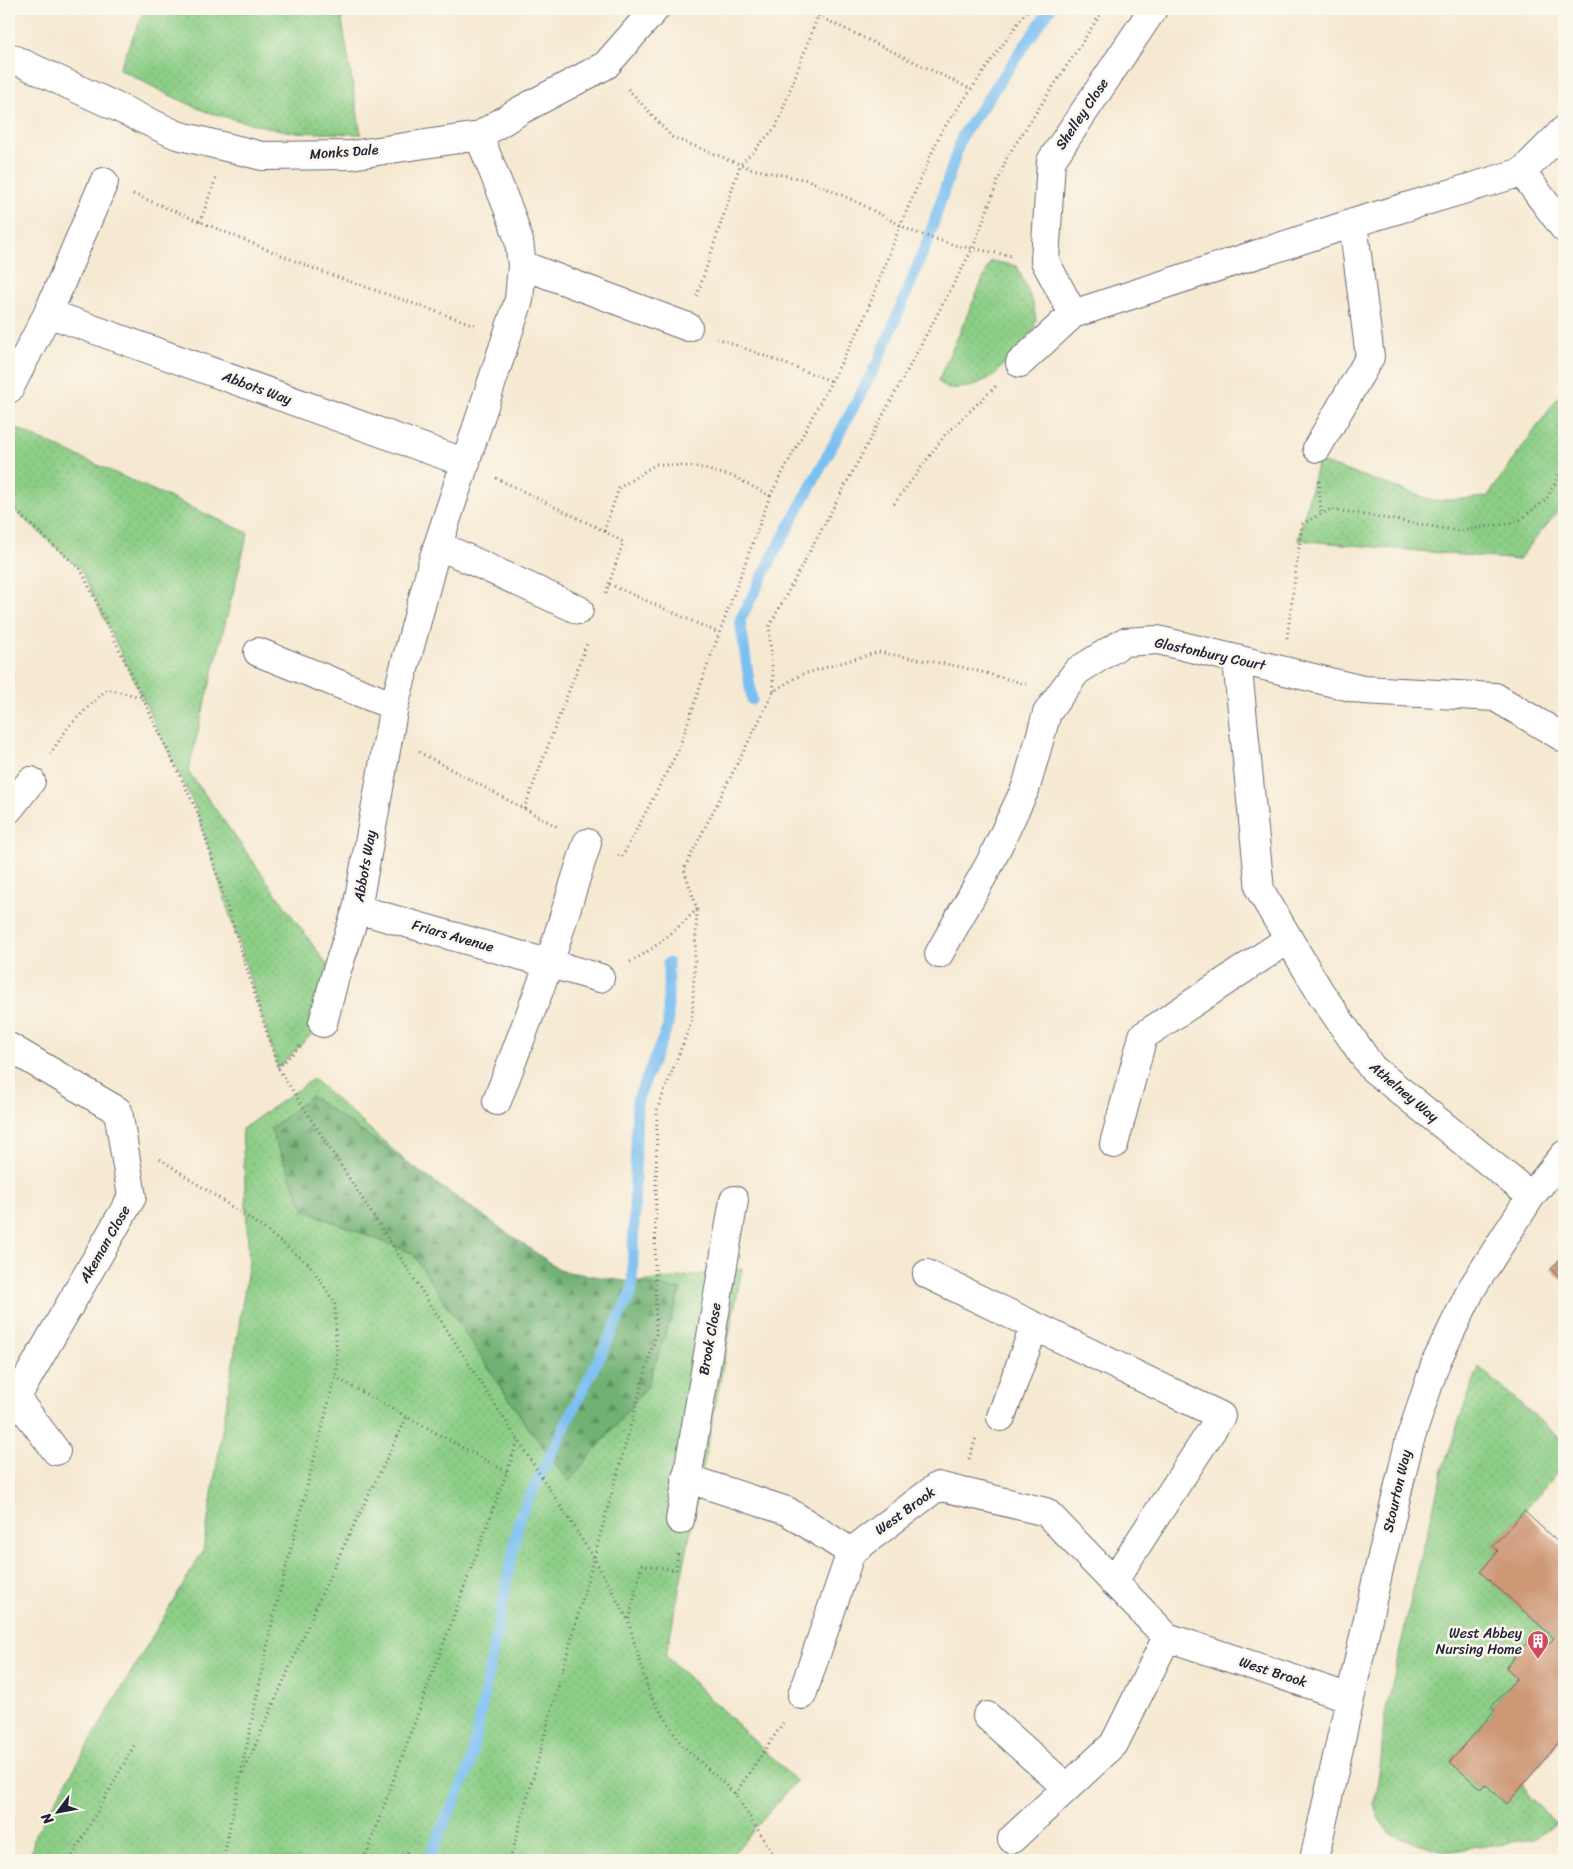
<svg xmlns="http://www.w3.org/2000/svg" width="1573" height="1869" viewBox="0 0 1573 1869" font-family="Sriracha,sans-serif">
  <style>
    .green { fill: url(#green-dots); stroke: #577860 }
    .forest { fill: url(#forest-firs); stroke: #4a6a57 }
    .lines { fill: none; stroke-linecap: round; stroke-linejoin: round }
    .stream { stroke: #7abff1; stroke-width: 11 }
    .building { fill: #ce9877 }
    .minor-casing { stroke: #6c6870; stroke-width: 30 }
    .path { stroke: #6c6870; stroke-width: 3; stroke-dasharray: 1 4; stroke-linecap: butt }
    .minor { stroke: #fff; stroke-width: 28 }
    .labels { text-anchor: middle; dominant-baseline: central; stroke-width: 5; stroke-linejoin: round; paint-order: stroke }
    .street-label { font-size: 14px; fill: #22223b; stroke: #fbf7ec }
    .poi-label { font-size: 14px; fill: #22223b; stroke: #fbf7ec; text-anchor: end }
  </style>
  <defs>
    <pattern id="green-dots" width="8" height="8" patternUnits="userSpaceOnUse" patternTransform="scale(1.25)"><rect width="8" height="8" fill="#8cce86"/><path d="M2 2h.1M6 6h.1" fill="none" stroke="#78b175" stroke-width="1.8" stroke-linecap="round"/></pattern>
    <pattern id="forest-firs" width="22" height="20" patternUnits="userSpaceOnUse" patternTransform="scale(1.25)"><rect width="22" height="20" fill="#71b173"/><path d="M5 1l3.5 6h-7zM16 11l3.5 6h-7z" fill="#5c9060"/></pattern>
  </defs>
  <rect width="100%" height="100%" fill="#fbf7ec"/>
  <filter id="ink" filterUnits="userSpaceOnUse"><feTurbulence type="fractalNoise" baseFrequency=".02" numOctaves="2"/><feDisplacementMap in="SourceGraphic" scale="10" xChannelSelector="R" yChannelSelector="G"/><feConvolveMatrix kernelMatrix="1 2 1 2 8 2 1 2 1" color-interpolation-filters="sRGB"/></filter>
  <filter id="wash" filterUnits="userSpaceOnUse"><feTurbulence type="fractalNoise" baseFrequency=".0096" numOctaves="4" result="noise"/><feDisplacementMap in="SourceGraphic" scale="20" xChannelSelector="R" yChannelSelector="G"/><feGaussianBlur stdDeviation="1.12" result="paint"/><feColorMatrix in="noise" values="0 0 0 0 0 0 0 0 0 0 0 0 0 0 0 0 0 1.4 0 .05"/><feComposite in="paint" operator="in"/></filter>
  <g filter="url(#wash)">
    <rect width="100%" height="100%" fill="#f6e9d2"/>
    <!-- green -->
    <path class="green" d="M 145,9 L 340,9 L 361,134 L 291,132 L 252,124 L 207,112 L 167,94 L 119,69 Z
      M 991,261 L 1017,266 L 1033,303 L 1036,320 L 1033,331 L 994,376 L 970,387 L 948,389 L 938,381 Z
      M 1561,393 L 1564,394 L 1564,504 L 1518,560 L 1298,540 L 1318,461 L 1435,501 L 1487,497 Z
      M 9,425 L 248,533 L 188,771 L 335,976 L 323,1023 L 278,1068 L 197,811 L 142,697 L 81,570 L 9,505 Z
      M 313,1079 L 555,1293 L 742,1269 L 666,1656 L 796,1781 L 728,1860 L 30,1860 L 35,1835 L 203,1551 L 249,1262 L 242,1129 Z
      M 1479,1367 L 1564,1442 L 1564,1466 L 1493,1546 L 1498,1551 L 1480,1572 L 1554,1638 L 1540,1653 L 1528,1641 L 1506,1666 L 1517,1678 L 1491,1707 L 1495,1710 L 1450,1762 L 1481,1789 L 1485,1784 L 1507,1803 L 1524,1784 L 1529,1798 L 1557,1823 L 1533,1839 L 1445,1852 L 1388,1833 L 1378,1817 L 1374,1805 L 1381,1760 L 1384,1720 L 1415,1582 L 1443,1469 L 1458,1423 Z"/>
    <!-- forest -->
    <path class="forest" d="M 311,1096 L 562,1271 L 681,1290 L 647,1387 L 569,1482 L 525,1423 L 412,1253 L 305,1211 L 270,1129 Z"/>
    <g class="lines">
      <!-- stream -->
      <path class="stream" d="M 752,700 L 740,620 L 774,554 L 878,362 L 928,240 L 962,136 L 1050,9
        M 428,1860 L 470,1766 L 520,1516 L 632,1292 L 637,1101 L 668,1026 L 668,963"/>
    </g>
    <g id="blocks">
      <!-- building -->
      <path class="building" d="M 1564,1255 L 1564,1282 L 1551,1269 Z
        M 1524,1511 L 1564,1548 L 1564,1736 L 1507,1804 L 1485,1784 L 1481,1789 L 1450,1762 L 1495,1710 L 1491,1707 L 1517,1678 L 1506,1667 L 1528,1641 L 1540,1653 L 1554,1638 L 1480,1572 L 1498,1551 L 1493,1546 Z"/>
    </g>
  </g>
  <g filter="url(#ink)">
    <use href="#blocks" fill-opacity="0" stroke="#6c6870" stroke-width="1"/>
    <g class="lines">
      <!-- minor casing -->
      <g class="minor-casing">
        <path id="minor" d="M 1153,9 L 1051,161 L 1045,261 L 1073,314 L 1353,223 L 1522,172 L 1564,130
          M 9,57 L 177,135 L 262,156 L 351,155 L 479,136 L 521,110 L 606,65 L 655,9
          M 1522,172 L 1564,228
          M 522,265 L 688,327
          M 48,313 L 466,463
          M 1020,363 L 1073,314
          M 9,389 L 48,313 L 104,182
          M 1317,448 L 1370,357 L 1353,223
          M 438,545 L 579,610
          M 258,652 L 394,706
          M 1237,660 L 1260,890 L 1320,992 L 1372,1068 L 1531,1196
          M 9,809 L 31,781
          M 357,909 L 600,978
          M 939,954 L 990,863 L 1026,787 L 1047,713 L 1061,693 L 1077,671 L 1124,642 L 1158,640 L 1363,690 L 1495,697 L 1564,738
          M 323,1023 L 335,976 L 357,909 L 394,706 L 434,557 L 519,300 L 522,265 L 519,241 L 511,216 L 479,136
          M 9,1047 L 118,1111 L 132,1197 L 16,1398
          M 497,1101 L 549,964 L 587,843
          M 1114,1144 L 1143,1036 L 1289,939
          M 927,1274 L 1221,1416 L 1113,1582
          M 9,1397 L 16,1398 L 56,1451
          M 1001,1417 L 1034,1327
          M 686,1478 L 787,1511 L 851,1552
          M 680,1520 L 734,1200
          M 802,1695 L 851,1552 L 938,1486 L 1046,1512 L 1167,1637 L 1350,1698
          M 987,1716 L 1067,1788
          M 1012,1839 L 1114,1744 L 1167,1637
          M 1314,1860 L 1379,1569 L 1409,1443 L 1436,1362 L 1472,1288 L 1531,1196 L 1564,1155"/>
      </g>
      <!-- path -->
      <path class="path" d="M 818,16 L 971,89
        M 628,89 L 672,137 L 752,169 L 808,180 L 857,202 L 911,231 L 954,245 L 1013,256
        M 133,194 L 317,270 L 475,325
        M 200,222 L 216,178
        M 697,296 L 740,165 L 776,127 L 818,16 L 823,9
        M 717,338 L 831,381
        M 496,478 L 604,531 L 619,488 L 656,464 L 697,467 L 735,477 L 770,496 L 709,661 L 678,751 L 622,857 L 618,855
        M 1319,481 L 1321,515
        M 770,496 L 863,322 L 900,226 L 941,132 L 1028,9
        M 894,504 L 945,435 L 996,386
        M 9,505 L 81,570 L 142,697 L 197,811 L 278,1068 L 594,1558 L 628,1620 L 649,1693 L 682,1745 L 735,1794 L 777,1860
        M 604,531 L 623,542 L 609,584
        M 606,593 L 609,584 L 719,633
        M 1287,638 L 1302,524 L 1331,509 L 1458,531 L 1517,522 L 1546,500 L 1564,466
        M 774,691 L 769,627 L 973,248 L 1007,157 L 1104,9
        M 419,752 L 558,827
        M 50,754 L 69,726 L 107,689 L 141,697
        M 524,809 L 587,643
        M 630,962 C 656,948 676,930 697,909 L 684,869 L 774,691 L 800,675 L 878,652 L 962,667 L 1026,684
        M 278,1068 L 300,1046
        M 160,1159 L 259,1225 L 310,1265 L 335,1303 L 337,1370 L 273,1618 L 223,1860
        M 335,1377 L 507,1472
        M 969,1459 L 976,1438
        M 629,1619 L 642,1565 L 676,1570 L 678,1552
        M 243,1773 L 336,1562 L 407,1417
        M 735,1794 L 783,1723
        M 70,1860 L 135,1744
        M 364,1860 L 518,1441
        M 394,1860 L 410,1850
        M 510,1860 L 656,1334 L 655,1268 L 657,1110 L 692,1020 L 697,909"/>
      <!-- minor -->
      <use href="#minor" class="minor"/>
    </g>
  </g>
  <!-- icons -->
  <defs>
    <g id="building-pin" transform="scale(1.125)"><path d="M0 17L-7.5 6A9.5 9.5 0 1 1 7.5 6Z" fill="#d1495b" stroke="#fbf7ec"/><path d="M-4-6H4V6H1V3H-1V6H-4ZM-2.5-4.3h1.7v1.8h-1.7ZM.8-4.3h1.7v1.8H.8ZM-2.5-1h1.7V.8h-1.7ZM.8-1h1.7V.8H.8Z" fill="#fff"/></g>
  </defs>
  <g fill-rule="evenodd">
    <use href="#building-pin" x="1538" y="1641"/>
  </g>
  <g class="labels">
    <!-- street labels -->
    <g class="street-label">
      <text transform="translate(1082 114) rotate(-56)">Shelley Close</text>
      <text transform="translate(344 152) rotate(-4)">Monks Dale</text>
      <text transform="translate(257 388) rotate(20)">Abbots Way</text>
      <text transform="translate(1210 654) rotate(12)">Glastonbury Court</text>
      <text transform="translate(365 866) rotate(-80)">Abbots Way</text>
      <text transform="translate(453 936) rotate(16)">Friars Avenue</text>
      <text transform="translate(1404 1092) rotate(40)">Athelney Way</text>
      <text transform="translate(105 1244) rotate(-60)">Akeman Close</text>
      <text transform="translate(710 1339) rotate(-80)">Brook Close</text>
      <text transform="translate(1397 1491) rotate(-77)">Stourton Way</text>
      <text transform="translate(905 1511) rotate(-36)">West Brook</text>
      <text transform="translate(1273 1672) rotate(18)">West Brook</text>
    </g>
    <!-- poi labels -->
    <g class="poi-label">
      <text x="1522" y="1633">West Abbey<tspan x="1522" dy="16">Nursing Home</tspan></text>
    </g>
  </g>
  <!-- margin -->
  <rect width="1573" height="1869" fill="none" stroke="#fbf7ec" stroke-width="30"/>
  <!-- north arrow -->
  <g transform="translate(58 1812) rotate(238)" stroke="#fbf7ec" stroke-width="4" paint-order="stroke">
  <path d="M0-4L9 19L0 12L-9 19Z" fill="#22223b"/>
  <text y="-8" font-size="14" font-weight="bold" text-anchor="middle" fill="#22223b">N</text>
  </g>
</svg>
